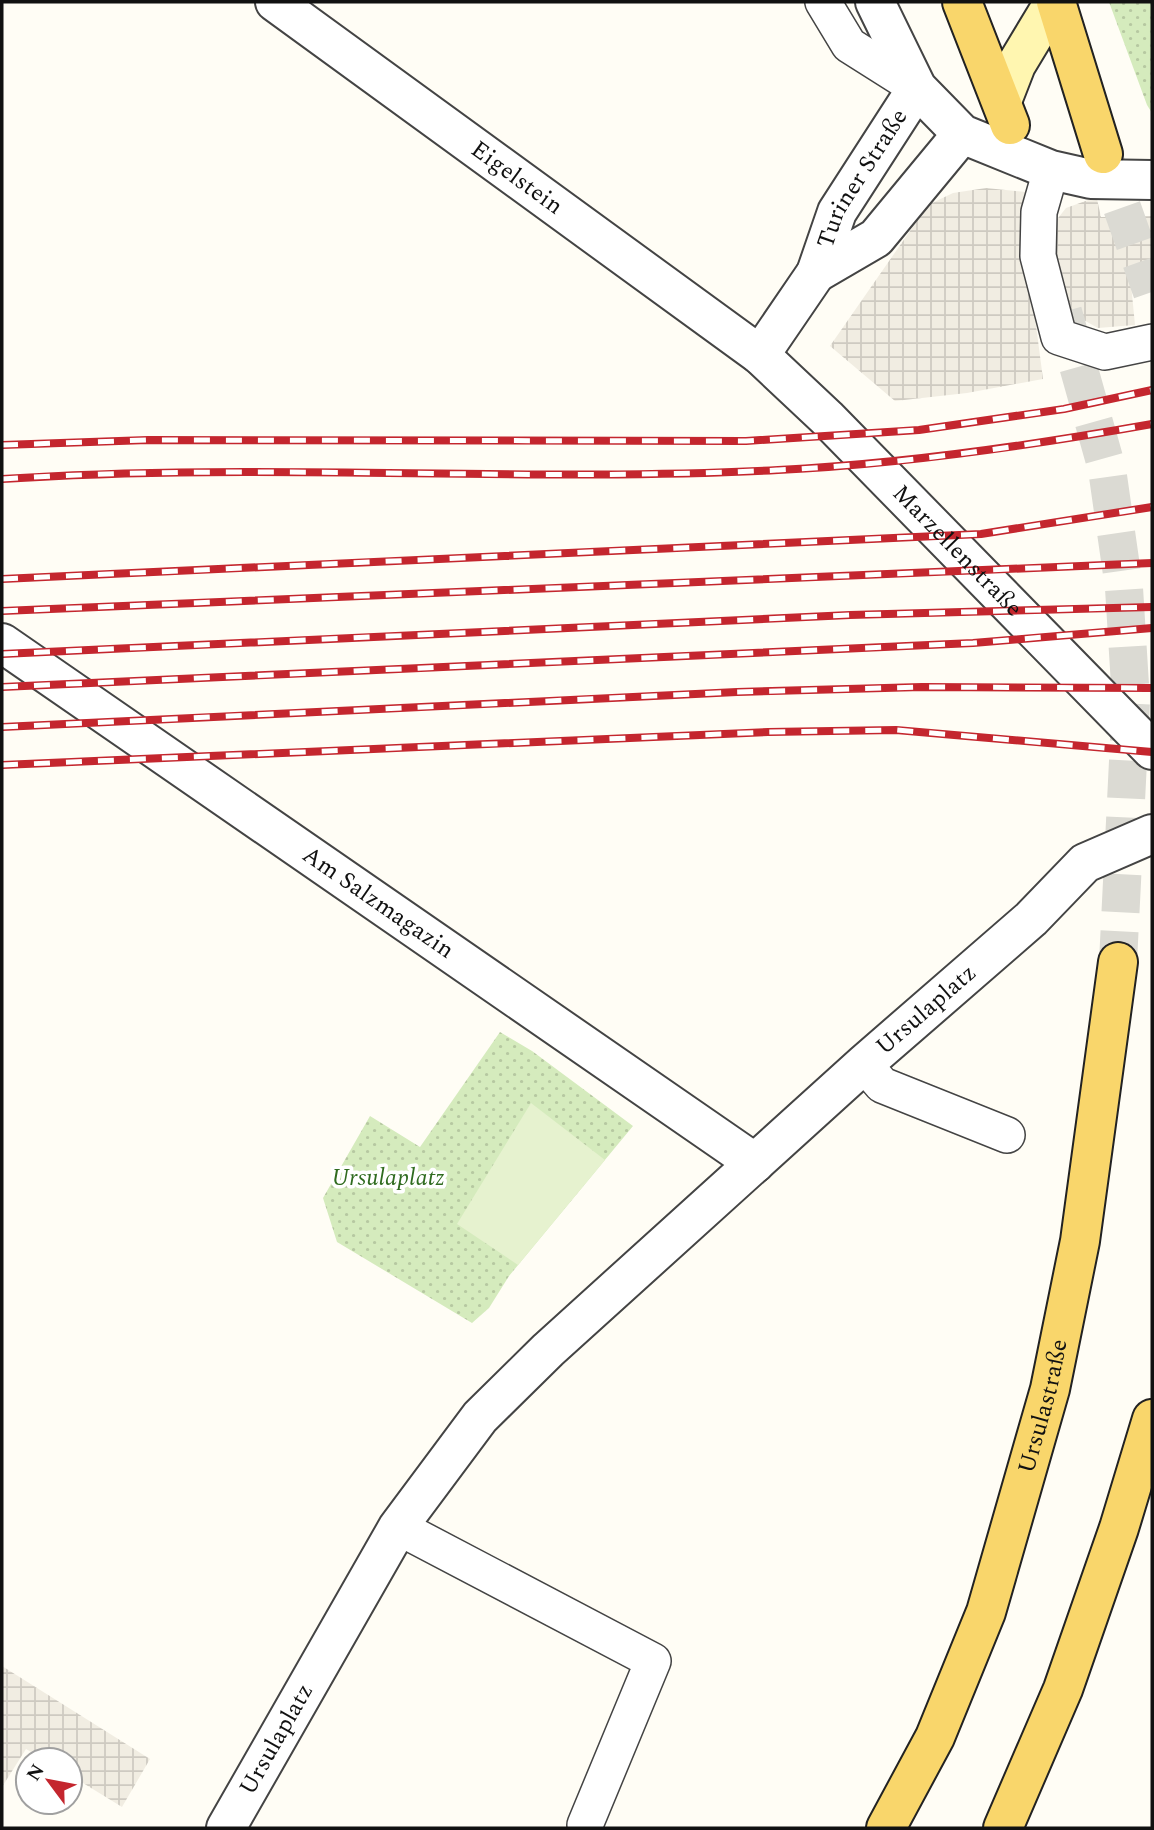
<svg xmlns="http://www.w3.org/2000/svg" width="1154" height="1830" viewBox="0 0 1154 1830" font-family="Spectral,serif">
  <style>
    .green { fill: url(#green-dots) }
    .pitch { fill: #e6f2cf }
    .plaza { fill: url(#plaza-grid) }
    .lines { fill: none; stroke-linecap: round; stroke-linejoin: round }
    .primary-tunnel { stroke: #dbdad3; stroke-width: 38; stroke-dasharray: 38 19; stroke-linecap: butt }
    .service-casing { stroke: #444; stroke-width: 38 }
    .minor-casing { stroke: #444; stroke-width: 42 }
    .secondary-casing { stroke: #333; stroke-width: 42 }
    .primary-casing { stroke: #222; stroke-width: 42 }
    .service { stroke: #fff; stroke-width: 35 }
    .minor { stroke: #fff; stroke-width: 38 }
    .secondary { stroke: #fff6b0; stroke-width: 38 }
    .primary { stroke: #f9d66b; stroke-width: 38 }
    .rail-casing { stroke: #c4262e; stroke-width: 8 }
    .rail { stroke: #fff; stroke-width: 5; stroke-dasharray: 16; stroke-linecap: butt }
    .labels { text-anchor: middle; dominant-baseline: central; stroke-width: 7; stroke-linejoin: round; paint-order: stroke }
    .street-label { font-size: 24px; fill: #111; stroke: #fff }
    .park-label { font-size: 24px; font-style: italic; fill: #2f6b1f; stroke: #fff }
  </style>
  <defs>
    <pattern id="green-dots" width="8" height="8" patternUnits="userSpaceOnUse" patternTransform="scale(1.75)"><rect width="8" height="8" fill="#d5ebbd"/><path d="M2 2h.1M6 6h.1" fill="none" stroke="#b6c8a1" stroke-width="1.8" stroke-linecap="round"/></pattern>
    <pattern id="plaza-grid" width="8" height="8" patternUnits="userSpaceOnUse" patternTransform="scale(1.75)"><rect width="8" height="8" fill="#f1ede2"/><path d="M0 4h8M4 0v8" fill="none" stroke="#cecac1"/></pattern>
  </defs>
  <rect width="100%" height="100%" fill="#fffdf5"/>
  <!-- green -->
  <path class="green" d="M 1109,2 L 1152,2 L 1152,113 L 1147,105 Z
    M 500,1032 L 532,1051 L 633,1126 L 509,1276 L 489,1308 L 472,1323 L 337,1242 L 323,1198 L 370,1116 L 420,1147 Z"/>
  <!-- pitch -->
  <path class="pitch" d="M 531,1103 L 605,1160 L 518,1265 L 457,1224 Z"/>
  <!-- plaza -->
  <path class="plaza" d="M 986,188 L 1026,192 L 1028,197 L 1031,287 L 1043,379 L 967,393 L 895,401 L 830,346 L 928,205 L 953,193 Z
    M 1091,199 L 1097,199 L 1101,217 L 1152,216 L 1152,280 L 1131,284 L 1135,325 L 1098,328 L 1073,314 L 1068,306 L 1050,236 L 1051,227 L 1066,208 Z
    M 2,1666 L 150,1759 L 122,1807 L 70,1775 L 70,1760 L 45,1760 L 26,1749 L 2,1787 Z"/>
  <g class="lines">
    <!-- primary-tunnel -->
    <path class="primary-tunnel" d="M 1103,154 L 1152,292
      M 1063,312 L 1107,469 L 1124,588 L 1131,701 L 1118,962"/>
    <!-- service casing -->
    <g class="service-casing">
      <path id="service" d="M 823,2 L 849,45 L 917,88
        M 1051,170 L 1039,212 L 1038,256 L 1059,337 L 1105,352 L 1152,342
        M 864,1064 L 882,1085 L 1007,1135
        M 398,1527 L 653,1661 L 585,1825"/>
    </g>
    <!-- minor casing -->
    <g class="minor-casing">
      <g id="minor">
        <path id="s1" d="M 275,2 L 760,355 L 827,418 L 1152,750"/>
        <path d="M 875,2 L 917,88 L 962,134 L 1051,170 L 1091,179 L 1152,180"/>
        <path d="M 816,273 L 876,238 L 962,134"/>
        <path id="s2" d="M 760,355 L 816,273 L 837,212 L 917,88"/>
        <path id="s3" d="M 2,643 L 755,1163"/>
        <path id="s4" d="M 226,1828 L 398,1527 L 480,1417 L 548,1350 L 864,1064 L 1031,919 L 1085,863 L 1152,834"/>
      </g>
    </g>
    <!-- secondary casing -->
    <g class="secondary-casing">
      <path id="secondary" d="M 1002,101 L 1016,65 L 1054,2"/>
    </g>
    <!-- primary casing -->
    <g class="primary-casing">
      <g id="primary">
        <path d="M 962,2 L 1010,125"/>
        <path d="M 1056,2 L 1103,154"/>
        <path id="s5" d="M 886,1828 L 935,1737 L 986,1612 L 1050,1389 L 1080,1241 L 1118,962"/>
        <path d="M 1003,1828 L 1063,1689 L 1119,1528 L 1152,1419"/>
      </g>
    </g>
    <!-- service -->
    <use href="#service" class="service"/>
    <!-- minor -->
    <use href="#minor" class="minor"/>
    <!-- secondary -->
    <use href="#secondary" class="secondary"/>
    <!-- primary -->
    <use href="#primary" class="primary"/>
    <!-- rail casing -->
    <g class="rail-casing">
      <path id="rail" d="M 2,445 L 148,440 L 746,441 L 919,430 L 1064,409 L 1152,390
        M 2,479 C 260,462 520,483 778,470 C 904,464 1028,446 1152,424
        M 2,579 L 981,534 L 1152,507
        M 2,611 L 1152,563
        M 2,654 L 850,615 L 1152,607
        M 2,687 L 973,643 L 1152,628
        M 2,727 L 737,692 L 922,687 L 1152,688
        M 2,765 L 768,732 L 896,730 L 1152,752"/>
    </g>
    <!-- rail -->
    <use href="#rail" class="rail"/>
  </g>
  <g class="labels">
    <!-- street labels -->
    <g class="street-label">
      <text stroke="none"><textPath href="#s1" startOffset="299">Eigelstein</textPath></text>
      <text stroke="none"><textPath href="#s2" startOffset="205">Turiner Straße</textPath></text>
      <text stroke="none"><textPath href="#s1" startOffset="878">Marzellenstraße</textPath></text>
      <text stroke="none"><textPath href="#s3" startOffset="457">Am Salzmagazin</textPath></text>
      <text stroke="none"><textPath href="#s4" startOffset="1088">Ursulaplatz</textPath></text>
      <text stroke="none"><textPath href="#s5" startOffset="452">Ursulastraße</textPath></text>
      <text stroke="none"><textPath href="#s4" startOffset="102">Ursulaplatz</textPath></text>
    </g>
    <!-- park labels -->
    <g class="park-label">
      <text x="388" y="1178">Ursulaplatz</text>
    </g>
  </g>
  <!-- border -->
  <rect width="1154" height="1830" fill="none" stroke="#111111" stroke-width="7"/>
  <!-- north arrow -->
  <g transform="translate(49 1781) rotate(302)"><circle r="33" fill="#ffffff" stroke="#a0a0a0" stroke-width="2"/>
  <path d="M0-5L12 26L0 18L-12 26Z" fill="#c4262e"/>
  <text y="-10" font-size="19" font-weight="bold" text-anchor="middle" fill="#111111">N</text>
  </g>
</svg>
